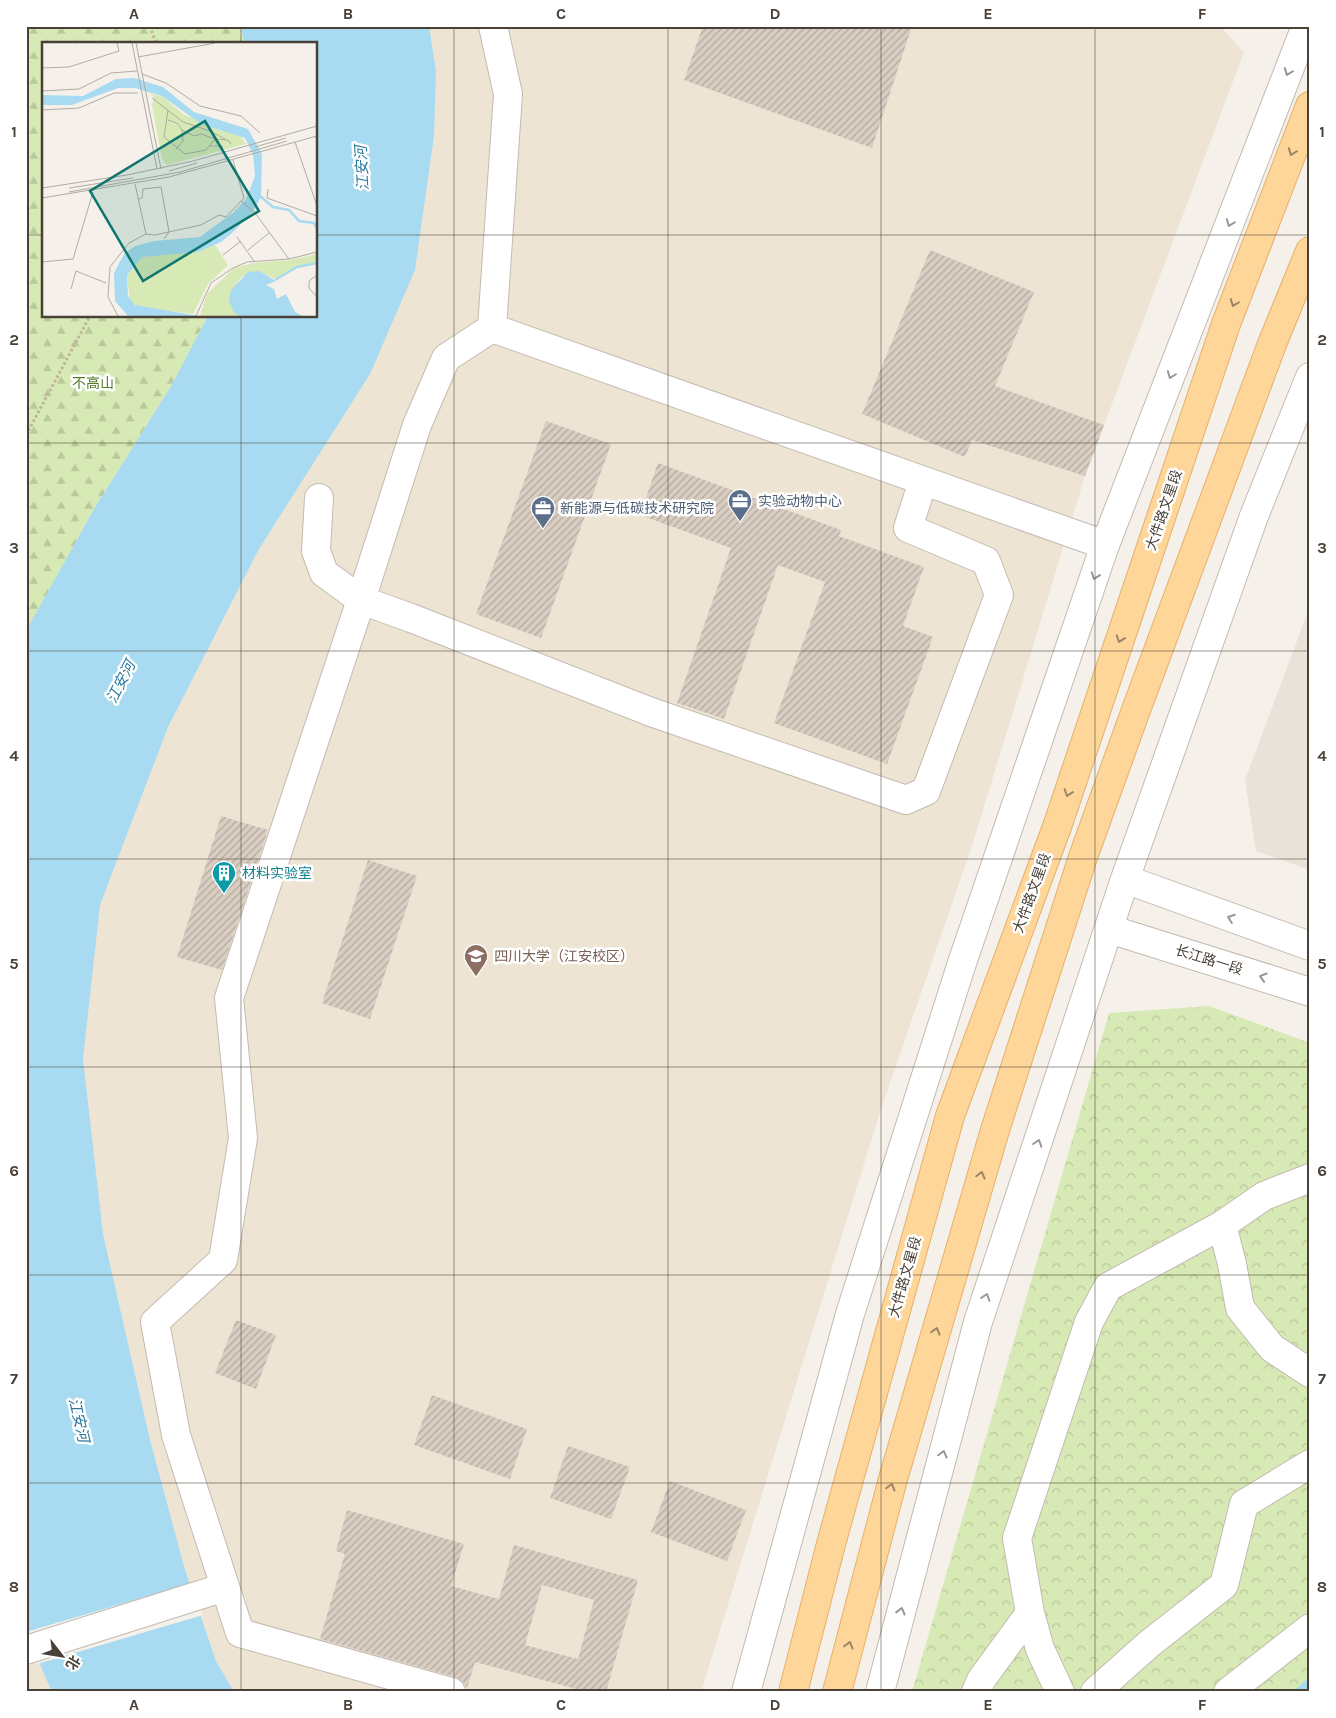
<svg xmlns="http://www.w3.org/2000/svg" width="1336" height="1718" viewBox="0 0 1336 1718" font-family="Karla,'Noto Sans SC',sans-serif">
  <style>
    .residential { fill: #e9e2d8 }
    .education { fill: #eee4d4; fill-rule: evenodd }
    .forest { fill: url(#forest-firs) }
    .park { fill: url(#park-crowns) }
    .water { fill: #a8dbf1 }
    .pier { fill: #f5f1ea }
    .building { fill: url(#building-hatch); fill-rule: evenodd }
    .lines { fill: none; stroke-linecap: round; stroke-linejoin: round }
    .minor-casing { stroke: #c4bab0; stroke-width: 30 }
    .tertiary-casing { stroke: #c4bab0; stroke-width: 30 }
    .primary-casing { stroke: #e4b169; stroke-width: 30 }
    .path { stroke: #c3b19e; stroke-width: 3; stroke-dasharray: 2.5 2.5; stroke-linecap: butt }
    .minor { stroke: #fff; stroke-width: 28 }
    .tertiary { stroke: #fff; stroke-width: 28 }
    .primary { stroke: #fed69a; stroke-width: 28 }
    .oneway { stroke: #9b9692 }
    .oneway2 { stroke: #9a8464 }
    .grid { fill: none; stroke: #494138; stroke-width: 1; stroke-opacity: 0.55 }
    .labels { text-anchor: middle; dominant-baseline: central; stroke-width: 5; stroke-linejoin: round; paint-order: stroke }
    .park-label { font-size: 14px; fill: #537c2a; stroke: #fff }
    .service-label { font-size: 14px; fill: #4e5e75; stroke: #fff; text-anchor: start }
    .street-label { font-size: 14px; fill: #494138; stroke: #fff }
    .culture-label { font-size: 14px; fill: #0d838f; stroke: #fff; text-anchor: start }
    .education-label { font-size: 14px; fill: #785e54; stroke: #fff; text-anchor: start }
    .water-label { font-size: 15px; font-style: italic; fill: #2b7a9d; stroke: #fff }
    .inset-river { fill: none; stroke: #a8dbf1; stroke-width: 2.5 }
    .inset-road { fill: none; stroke: #b0aba3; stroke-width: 1 }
    .view { fill: #0f766e; fill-opacity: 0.15; stroke: #0f766e; stroke-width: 2.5 }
    .inset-edge { fill: none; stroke: #494138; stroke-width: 2.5 }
    .neatline { fill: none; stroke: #494138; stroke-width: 2 }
    .grid-label { font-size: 16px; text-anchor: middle; font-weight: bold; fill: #494138 }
  </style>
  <defs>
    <pattern id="forest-firs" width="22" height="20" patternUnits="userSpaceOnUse" patternTransform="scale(1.25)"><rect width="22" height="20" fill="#d7e9b4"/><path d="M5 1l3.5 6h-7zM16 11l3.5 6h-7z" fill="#bac99c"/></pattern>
    <pattern id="park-crowns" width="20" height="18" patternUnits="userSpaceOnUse" patternTransform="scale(1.25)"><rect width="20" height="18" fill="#d7e9b4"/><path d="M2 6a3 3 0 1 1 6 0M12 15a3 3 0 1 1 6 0" fill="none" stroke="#bac99c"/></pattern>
    <pattern id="building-hatch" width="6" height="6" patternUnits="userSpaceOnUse" patternTransform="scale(1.25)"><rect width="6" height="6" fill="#dacec3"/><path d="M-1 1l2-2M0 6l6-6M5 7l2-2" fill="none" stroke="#b3a99f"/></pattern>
  </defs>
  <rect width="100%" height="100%" fill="#f5f1ea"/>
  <!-- residential -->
  <path class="residential" d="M 1310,606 L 1310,870 L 1256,851 L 1245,780 Z"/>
  <!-- education -->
  <path class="education" d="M 26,26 L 1220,26 L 1244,52 L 1085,476 L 972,846 L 881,1109 L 701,1692 L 26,1692 ZM 44,44 L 316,44 L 316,316 L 44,316 Z"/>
  <!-- forest -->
  <path class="forest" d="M 26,26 L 241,26 L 244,44 L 44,44 L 44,316 L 208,316 L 170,388 L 94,509 L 26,631 Z"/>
  <!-- park -->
  <path class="park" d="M 1209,1006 L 1310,1043 L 1310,1684 L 1300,1692 L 912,1692 L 1109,1013 Z"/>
  <!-- water -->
  <path class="water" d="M 241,26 L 429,26 L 436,71 L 434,136 L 415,270 L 370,374 L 259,549 L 168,727 L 100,905 L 83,1059 L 103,1234 L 150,1440 L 185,1570 L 216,1661 L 234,1692 L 52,1692 L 26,1632 L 26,631 L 94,509 L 170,388 L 208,316 L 316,316 L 316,44 L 244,44 Z
    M 1310,1677 L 1310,1692 L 1292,1692 Z"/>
  <!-- pier -->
  <path class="pier" d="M 192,1583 L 203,1615 L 37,1664 L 26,1639 L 26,1632 Z"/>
  <!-- building -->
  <path class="building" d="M 703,26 L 912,26 L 872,148 L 684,80 Z
    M 930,250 L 1034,292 L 995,386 L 1104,425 L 1085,476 L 972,440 L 965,457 L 862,414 Z
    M 546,421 L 611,444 L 541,638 L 476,614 Z
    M 658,463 L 841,530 L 839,536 L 924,567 L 903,626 L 933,637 L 887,764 L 774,723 L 825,582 L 778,565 L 724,719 L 677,703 L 731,548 L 640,515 Z
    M 221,816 L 268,830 L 222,970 L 177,957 Z
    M 368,860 L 417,876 L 370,1019 L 322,1003 Z
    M 236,1320 L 276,1335 L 256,1389 L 215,1373 Z
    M 432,1395 L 527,1429 L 510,1479 L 414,1445 Z
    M 568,1446 L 630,1467 L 611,1519 L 550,1498 Z
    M 670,1481 L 746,1510 L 727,1561 L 651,1532 Z
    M 347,1510 L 464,1544 L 451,1586 L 499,1599 L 514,1545 L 638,1580 L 606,1692 L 588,1692 L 475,1662 L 467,1688 L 462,1681 L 455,1677 L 320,1639 L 345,1554 L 336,1551 ZM 542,1585 L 594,1600 L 578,1659 L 525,1645 Z"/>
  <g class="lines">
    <!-- minor casing -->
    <g class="minor-casing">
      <path id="minor" d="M 493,26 L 508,94 L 492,328 L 1105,545
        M 319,498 L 316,551 L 324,573 L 361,600 L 411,618 L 651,712 L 906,800 L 926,791 L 999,595 L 986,561 L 908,528 L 923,481
        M 1222,1225 L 1232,1264 L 1240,1308 L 1272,1348 L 1310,1373
        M 26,1650 L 225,1587
        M 451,1692 L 240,1633 L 176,1435 L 155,1322 L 223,1260 L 243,1138 L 229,998 L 361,600 L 417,425 L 446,358 L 492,328
        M 976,1692 L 981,1680 L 1030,1613
        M 1060,1692 L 1040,1649 L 1030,1613 L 1017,1538 L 1089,1322 L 1108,1287 L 1222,1225 L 1264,1196 L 1310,1178
        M 1095,1692 L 1149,1644 L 1224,1585 L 1244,1504 L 1310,1464
        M 1228,1692 L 1310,1628"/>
    </g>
    <!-- tertiary casing -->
    <g class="tertiary-casing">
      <path id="tertiary" d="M 1125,879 L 1310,946
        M 1109,929 L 1310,992
        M 746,1692 L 850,1314 L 962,963 L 1105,545 L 1306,26
        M 880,1692 L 978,1322 L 1125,879 L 1254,516 L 1310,377"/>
    </g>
    <!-- primary casing -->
    <g class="primary-casing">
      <path id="primary" d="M 793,1692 L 831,1544 L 950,1116 L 1058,824 L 1226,324 L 1310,106
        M 837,1692 L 893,1479 L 995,1130 L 1083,857 L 1136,710 L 1272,344 L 1310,251"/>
    </g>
    <!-- path -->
    <path class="path" d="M 150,26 L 156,44
      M 26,435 L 90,316"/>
    <!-- minor -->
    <use href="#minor" class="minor"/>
    <!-- tertiary -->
    <use href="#tertiary" class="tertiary"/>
    <!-- primary -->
    <use href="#primary" class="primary"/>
  </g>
  <!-- one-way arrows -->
  <defs><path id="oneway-chevron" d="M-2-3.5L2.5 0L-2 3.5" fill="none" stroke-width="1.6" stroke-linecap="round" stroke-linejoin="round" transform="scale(1.25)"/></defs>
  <g class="oneway">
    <use href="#oneway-chevron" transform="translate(1288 72) rotate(111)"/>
    <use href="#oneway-chevron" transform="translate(1230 223) rotate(111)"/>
    <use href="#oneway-chevron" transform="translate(1171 375) rotate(111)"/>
    <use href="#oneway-chevron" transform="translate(1095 576) rotate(109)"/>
    <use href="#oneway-chevron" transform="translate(1231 918) rotate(-160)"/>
    <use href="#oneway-chevron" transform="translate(1263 977) rotate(-163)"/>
    <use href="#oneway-chevron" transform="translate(1038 1143) rotate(-72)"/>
    <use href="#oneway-chevron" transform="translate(986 1297) rotate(-72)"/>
    <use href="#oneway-chevron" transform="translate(943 1454) rotate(-75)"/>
    <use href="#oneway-chevron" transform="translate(901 1611) rotate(-76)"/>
  </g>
  <g class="oneway2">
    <use href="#oneway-chevron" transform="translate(1292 152) rotate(111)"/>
    <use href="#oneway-chevron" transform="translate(1234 303) rotate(111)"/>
    <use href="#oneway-chevron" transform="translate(1120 639) rotate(109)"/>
    <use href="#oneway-chevron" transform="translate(1068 793) rotate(109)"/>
    <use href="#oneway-chevron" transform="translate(981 1175) rotate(-74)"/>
    <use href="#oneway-chevron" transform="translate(936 1331) rotate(-74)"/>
    <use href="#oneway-chevron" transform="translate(891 1487) rotate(-75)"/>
    <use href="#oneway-chevron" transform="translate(849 1645) rotate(-75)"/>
  </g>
  <!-- grid -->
  <path class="grid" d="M 241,26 L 241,44M 454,26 L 454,1692M 668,26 L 668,1692M 881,26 L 881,1692M 1095,26 L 1095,1692M 26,235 L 44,235M 316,235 L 1310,235M 241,316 L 241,1692M 26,443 L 1310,443M 26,651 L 1310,651M 26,859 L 1310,859M 26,1067 L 1310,1067M 26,1275 L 1310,1275M 26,1483 L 1310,1483"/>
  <!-- icons -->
  <defs>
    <g id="office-pin" transform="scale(1.25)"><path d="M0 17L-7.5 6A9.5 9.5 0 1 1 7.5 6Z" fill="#5c6f8a" stroke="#fff"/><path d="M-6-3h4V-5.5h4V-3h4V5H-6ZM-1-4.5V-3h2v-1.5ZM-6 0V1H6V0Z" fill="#fff"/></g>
    <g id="building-pin" transform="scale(1.25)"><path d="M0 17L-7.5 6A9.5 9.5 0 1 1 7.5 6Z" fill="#0f9aa8" stroke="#fff"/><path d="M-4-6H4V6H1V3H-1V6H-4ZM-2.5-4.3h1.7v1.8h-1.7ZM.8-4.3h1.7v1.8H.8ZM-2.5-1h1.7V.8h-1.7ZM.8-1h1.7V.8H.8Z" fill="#fff"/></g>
    <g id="university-pin" transform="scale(1.25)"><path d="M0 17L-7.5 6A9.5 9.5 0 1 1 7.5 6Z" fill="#8d6e63" stroke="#fff"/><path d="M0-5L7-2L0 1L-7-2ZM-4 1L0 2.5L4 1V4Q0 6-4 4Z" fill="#fff"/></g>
  </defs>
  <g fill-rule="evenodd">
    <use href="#office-pin" x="740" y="501"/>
    <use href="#office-pin" x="543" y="508"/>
    <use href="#building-pin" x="224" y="873"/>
    <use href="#university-pin" x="476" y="956"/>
  </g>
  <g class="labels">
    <!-- park labels -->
    <g class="park-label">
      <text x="93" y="383">不高山</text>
    </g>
    <!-- service labels -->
    <g class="service-label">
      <text x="758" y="501">实验动物中心</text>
      <text x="560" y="508">新能源与低碳技术研究院</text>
    </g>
    <!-- street labels -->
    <g class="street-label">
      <text transform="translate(1164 510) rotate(-71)">大件路文星段</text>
      <text transform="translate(1032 893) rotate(-70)">大件路文星段</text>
      <text transform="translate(1209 960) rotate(17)">长江路一段</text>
      <text transform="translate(905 1277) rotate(-74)">大件路文星段</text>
    </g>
    <!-- culture labels -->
    <g class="culture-label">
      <text x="242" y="873">材料实验室</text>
    </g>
    <!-- education labels -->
    <g class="education-label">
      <text x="494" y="956">四川大学（江安校区）</text>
    </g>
    <!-- water labels -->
    <g class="water-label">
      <text transform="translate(362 168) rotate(-93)">江安河</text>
      <text transform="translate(121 682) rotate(-63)">江安河</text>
      <text transform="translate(79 1420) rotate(77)">江安河</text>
    </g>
  </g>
  <!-- overview -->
  <g transform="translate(42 42)">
    <rect width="275" height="275" fill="#f5f1ea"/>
    <path d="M 173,203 L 186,223 L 166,242 L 151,272 L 97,265 L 88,259 L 85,233 L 100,215 ZM 275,212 L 275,220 L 255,224 L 233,237 L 222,232 L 207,231 L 198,236 L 188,256 L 197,274 L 158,274 L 165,252 L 192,226 L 211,221 L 248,218 Z" fill="#d7e9b4"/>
    <path d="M 108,52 L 120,54 L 141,72 L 174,87 L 198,93 L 204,102 L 125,123 L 120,117 L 110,63 L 112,55 Z" fill="#d7e9b4"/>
    <path d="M 92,36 L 121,45 L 152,70 L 206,87 L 220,112 L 219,155 L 210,171 L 190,191 L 179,200 L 156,210 L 100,215 L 85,233 L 86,254 L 93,263 L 157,274 L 86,274 L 73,259 L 72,231 L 82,212 L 93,204 L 112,199 L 158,195 L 192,170 L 204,157 L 213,134 L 211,113 L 203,96 L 159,82 L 120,54 L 93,46 L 76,46 L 30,63 L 0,63 L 0,53 L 41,54 L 74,37 ZM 217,229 L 234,239 L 224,243 L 232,247 L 235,257 L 244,252 L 253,270 L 260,274 L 197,274 L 192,270 L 187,259 L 189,248 L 206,230 Z" fill="#a8dbf1"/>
    <path class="inset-river" d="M 218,154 L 231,165 L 247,168 L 257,179 L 272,181 L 275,187M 233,238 L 255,225 L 275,221"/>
    <path class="inset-road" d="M 90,1 L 115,127M 94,1 L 119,127M 96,15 L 173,1M 0,26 L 27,25 L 77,9 L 75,1M 100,32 L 124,41 L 158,64 L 199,74 L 218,91M 0,49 L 37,47 L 69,31 L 95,29M 110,56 L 141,80 L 168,89 L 173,97M 0,68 L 37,66 L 72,51 L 96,51M 126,68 L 122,95 L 143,112 L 164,108 L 173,97 L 186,98 L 189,102M 126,78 L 135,81 L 140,88 L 141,99 L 134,107M 140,88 L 152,94 L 159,92 L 173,97M 168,89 L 183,97M 253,100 L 275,164M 168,104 L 180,104 L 180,108M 213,105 L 244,96M 127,129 L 155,121M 0,146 L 85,133 L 151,119 L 275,84M 27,146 L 91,136M 226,147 L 225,156 L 275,174M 27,150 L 138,130 L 245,99M 0,156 L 127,135 L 275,94M 97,157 L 100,156 L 101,147 L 119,145 L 127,190 L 122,197M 199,159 L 213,171 L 247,217M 104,192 L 113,193 L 159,183 L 177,173 L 184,175 L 202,156 L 191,118M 195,195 L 212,219M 206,208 L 227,191M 181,213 L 199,199M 0,220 L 31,217 L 51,150M 275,233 L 267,239 L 267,246 L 275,255M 29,247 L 34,229 L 64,241M 76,274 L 66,255 L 68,225 L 87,201 L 104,192 L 93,142M 154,274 L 169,241 L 191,226 L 205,220 L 247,217 L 275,210"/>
    <path class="view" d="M 163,79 L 217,169 L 101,239 L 48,149 Z"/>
    <rect width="275" height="275" class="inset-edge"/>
  </g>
  <!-- border -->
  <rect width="1336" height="1718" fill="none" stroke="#ffffff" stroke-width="55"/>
  <!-- north arrow -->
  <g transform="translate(62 1656) rotate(121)" stroke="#ffffff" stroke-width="4" paint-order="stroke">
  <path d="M0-4L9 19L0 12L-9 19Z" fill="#494138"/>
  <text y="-8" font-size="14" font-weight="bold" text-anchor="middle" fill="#494138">北</text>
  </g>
  <rect x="28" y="28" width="1280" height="1662" class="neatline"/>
  <g class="grid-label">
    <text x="134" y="19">A</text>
    <text x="348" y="19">B</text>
    <text x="561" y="19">C</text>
    <text x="775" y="19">D</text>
    <text x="988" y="19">E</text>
    <text x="1202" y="19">F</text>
    <text x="14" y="137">1</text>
    <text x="1322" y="137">1</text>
    <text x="14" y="345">2</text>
    <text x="1322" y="345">2</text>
    <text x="14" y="553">3</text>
    <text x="1322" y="553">3</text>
    <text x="14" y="761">4</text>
    <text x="1322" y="761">4</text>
    <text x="14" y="969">5</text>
    <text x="1322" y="969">5</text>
    <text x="14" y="1176">6</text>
    <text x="1322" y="1176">6</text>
    <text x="14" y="1384">7</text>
    <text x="1322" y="1384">7</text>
    <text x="14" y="1592">8</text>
    <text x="1322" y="1592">8</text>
    <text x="134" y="1710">A</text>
    <text x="348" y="1710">B</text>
    <text x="561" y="1710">C</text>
    <text x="775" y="1710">D</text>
    <text x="988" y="1710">E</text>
    <text x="1202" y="1710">F</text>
  </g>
</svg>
